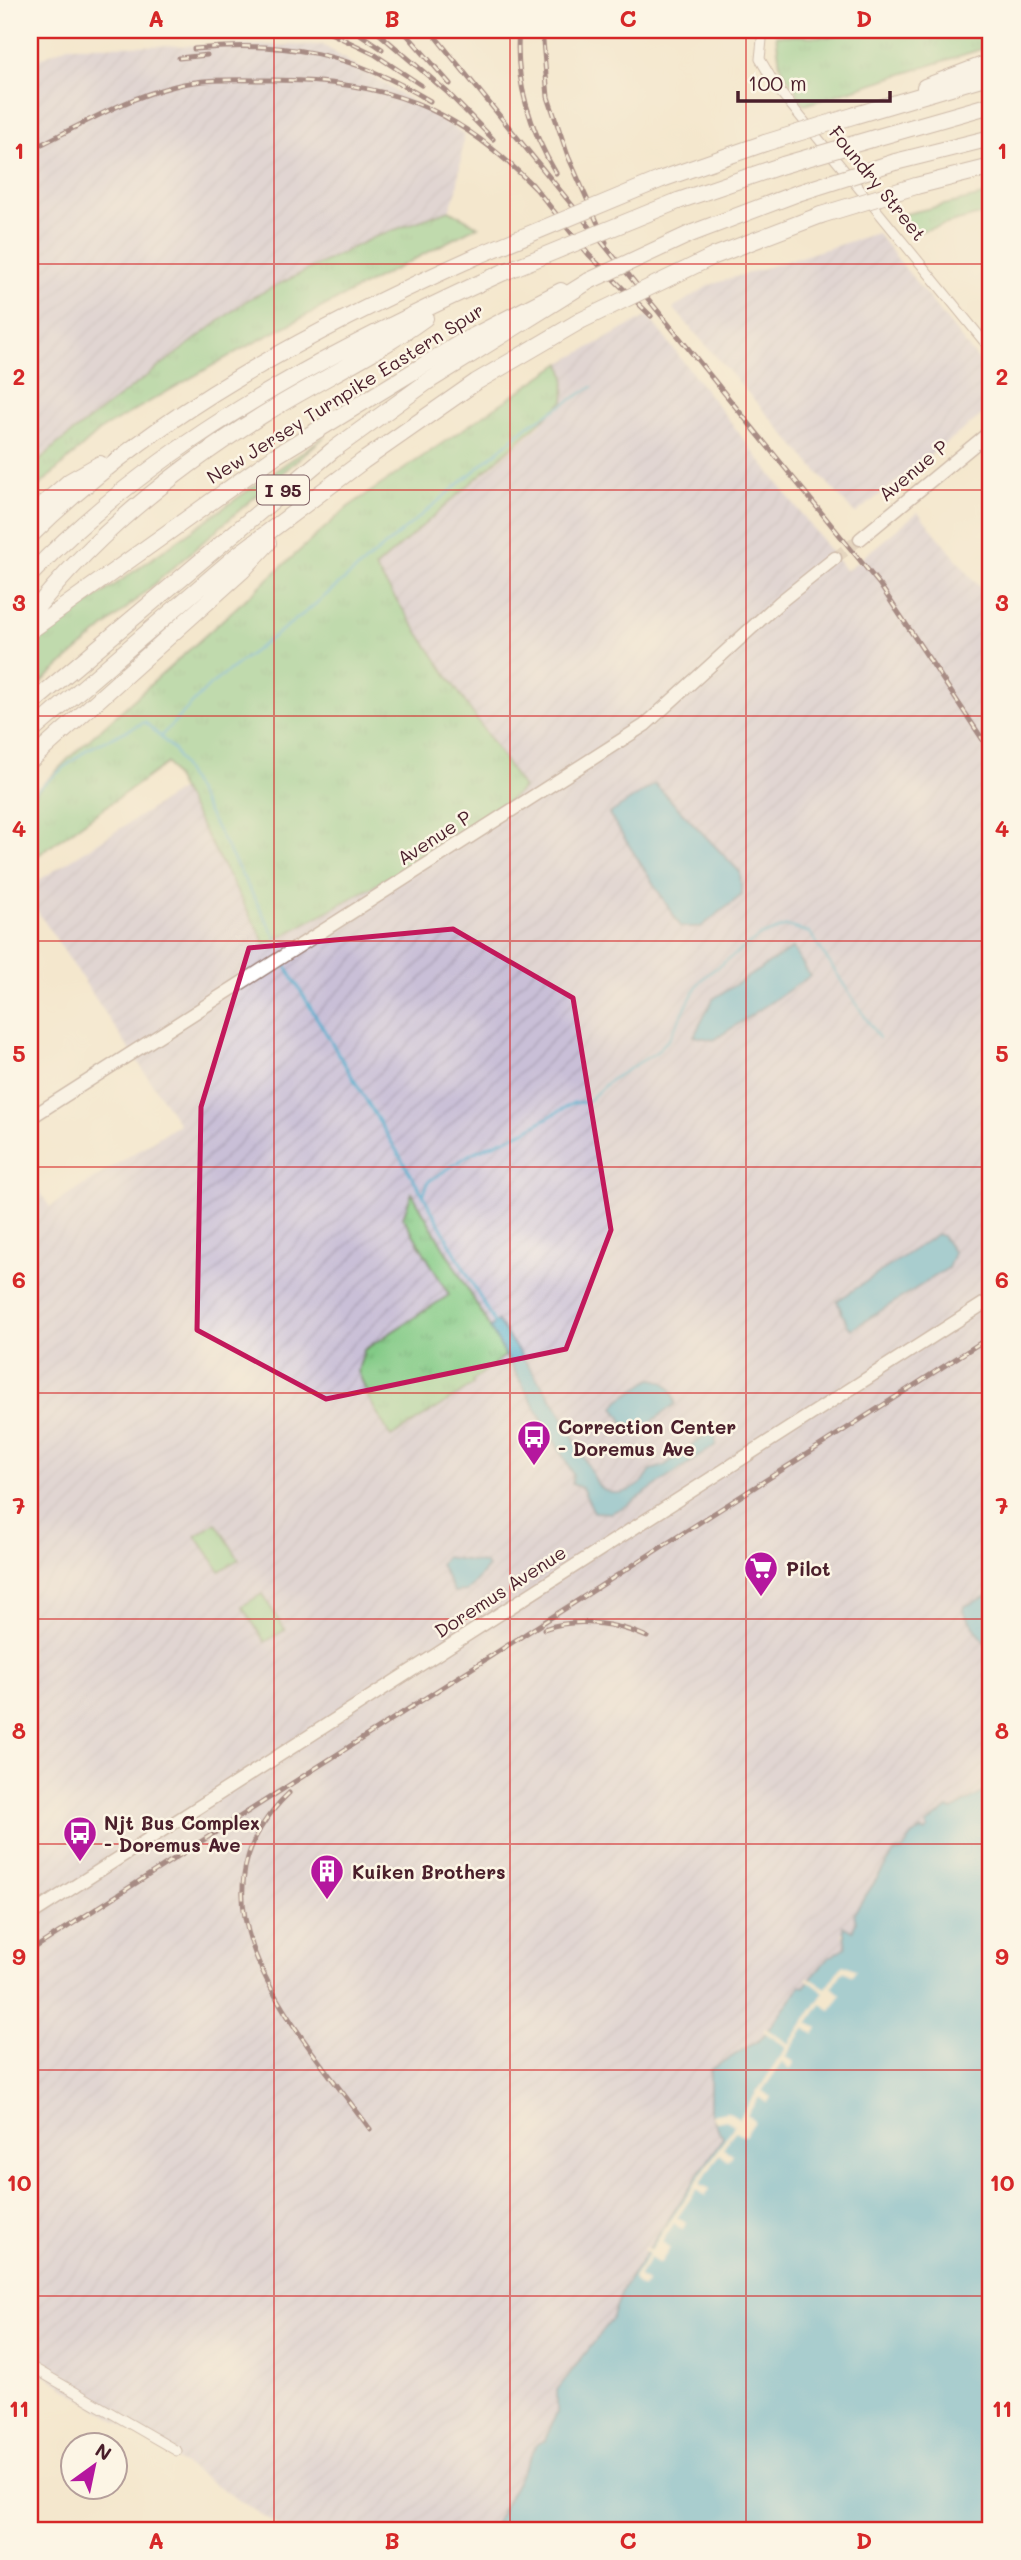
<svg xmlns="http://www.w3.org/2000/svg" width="1021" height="2560" viewBox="0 0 1021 2560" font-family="Mali,sans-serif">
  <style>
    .industrial { fill: url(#industrial-furrows) }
    .grass { fill: url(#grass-tufts); stroke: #667458; stroke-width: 2 }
    .pitch { fill: #82ca86; stroke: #667458; stroke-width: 2 }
    .water { fill: #50adce; stroke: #4d667c; stroke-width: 2 }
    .pier { fill: #f4e7cd }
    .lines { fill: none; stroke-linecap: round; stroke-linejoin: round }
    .stream { stroke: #50adce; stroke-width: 2.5 }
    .secondary-tunnel { stroke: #d2bfad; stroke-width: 12; stroke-dasharray: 12 6; stroke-linecap: butt }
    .street-casing { stroke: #9f837c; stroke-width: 11 }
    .secondary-casing { stroke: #9f837c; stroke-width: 15 }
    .highway-casing { stroke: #9f837c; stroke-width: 18 }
    .street { stroke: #fff; stroke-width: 9 }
    .secondary { stroke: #fff; stroke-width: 12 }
    .highway { stroke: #fff; stroke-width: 16 }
    .rail-casing { stroke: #4a1f2b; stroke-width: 5 }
    .rail { stroke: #fcf5e5; stroke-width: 2.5; stroke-dasharray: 8; stroke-linecap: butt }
    .highway-bridge-casing { stroke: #9f837c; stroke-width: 18; stroke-linecap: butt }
    .highway-bridge { stroke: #fff; stroke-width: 16 }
    .marked { fill: none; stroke: #c2185b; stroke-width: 5; stroke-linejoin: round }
    .grid { fill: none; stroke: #d62828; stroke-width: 2; stroke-opacity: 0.55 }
    .labels { text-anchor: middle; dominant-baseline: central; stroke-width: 5; stroke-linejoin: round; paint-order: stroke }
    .shield { fill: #fcf5e5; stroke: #7f5f63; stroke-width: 2 }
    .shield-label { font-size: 18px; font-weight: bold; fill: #4a1f2b }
    .street-label { font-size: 19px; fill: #4a1f2b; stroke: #fcf5e5 }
    .poi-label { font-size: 19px; font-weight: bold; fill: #4a1f2b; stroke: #fcf5e5; text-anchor: start }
    .neatline { fill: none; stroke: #d62828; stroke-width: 2.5 }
    .grid-label { font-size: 23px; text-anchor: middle; font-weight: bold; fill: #d62828 }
  </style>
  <defs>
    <pattern id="industrial-furrows" width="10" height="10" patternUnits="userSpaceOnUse" patternTransform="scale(1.75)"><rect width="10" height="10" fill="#c9bfd7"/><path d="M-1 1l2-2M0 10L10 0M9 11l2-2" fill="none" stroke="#aea4b9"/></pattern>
    <pattern id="grass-tufts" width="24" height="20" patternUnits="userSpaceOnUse" patternTransform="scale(1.75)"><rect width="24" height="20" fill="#82ca86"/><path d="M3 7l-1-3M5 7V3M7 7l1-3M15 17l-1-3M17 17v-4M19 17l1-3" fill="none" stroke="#72ad74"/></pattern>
  </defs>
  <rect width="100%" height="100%" fill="#fcf5e5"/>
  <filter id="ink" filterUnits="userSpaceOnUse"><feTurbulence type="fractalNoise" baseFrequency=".0143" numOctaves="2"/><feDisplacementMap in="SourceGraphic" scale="14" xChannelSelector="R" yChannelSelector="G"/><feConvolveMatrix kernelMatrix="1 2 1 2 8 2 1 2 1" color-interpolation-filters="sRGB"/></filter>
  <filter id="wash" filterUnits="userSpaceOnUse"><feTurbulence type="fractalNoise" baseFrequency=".00686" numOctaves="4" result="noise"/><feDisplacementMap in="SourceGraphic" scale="28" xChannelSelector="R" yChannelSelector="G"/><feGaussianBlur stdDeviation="1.57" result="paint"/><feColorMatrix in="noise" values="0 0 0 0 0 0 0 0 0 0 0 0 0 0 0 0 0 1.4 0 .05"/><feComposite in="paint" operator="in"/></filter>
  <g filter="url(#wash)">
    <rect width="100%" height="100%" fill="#f4e7cd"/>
    <!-- industrial -->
    <path class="industrial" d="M 323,45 L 464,134 L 457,190 L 449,210 L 372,238 L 247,300 L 30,465 L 30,63 L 68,46 Z
      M 877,233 L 991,376 L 991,408 L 855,514 L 673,308 L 710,285 Z
      M 648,316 L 846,571 L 918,512 L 991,601 L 991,1788 L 926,1825 L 928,1830 L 925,1832 L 920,1830 L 912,1836 L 902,1851 L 894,1853 L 854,1913 L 856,1923 L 852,1931 L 844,1927 L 842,1934 L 847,1947 L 827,1959 L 804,1987 L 801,1985 L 761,2039 L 710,2070 L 723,2138 L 623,2288 L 612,2319 L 557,2390 L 557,2412 L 550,2429 L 525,2471 L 523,2470 L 491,2530 L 285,2530 L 30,2365 L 30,1175 L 50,1207 L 179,1124 L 30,900 L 30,886 L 182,789 L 266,945 L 523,788 L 375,568 L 541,424 L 565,377 L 561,363 Z"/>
    <!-- grass -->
    <path class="grass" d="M 856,30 L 991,30 L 991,46 L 804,105 L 780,65 L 776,35 L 829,37 Z
      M 991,194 L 991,212 L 910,234 L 897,216 Z
      M 449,210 L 478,226 L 240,350 L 102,429 L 30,494 L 30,470 L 56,445 L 247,300 L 372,238 Z
      M 561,363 L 565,377 L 564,401 L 375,568 L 523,788 L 474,831 L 266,945 L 167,763 L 30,861 L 30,798 L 71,756 L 348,507 Z
      M 325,436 L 30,692 L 30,645 Z
      M 412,1193 L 506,1355 L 472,1381 L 473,1385 L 391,1437 L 369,1399 L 358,1371 L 364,1350 L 449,1295 L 403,1217 Z"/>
    <!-- pitch -->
    <path class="pitch" d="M 216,1523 L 239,1559 L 220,1571 L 196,1536 Z
      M 262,1594 L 285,1630 L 265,1642 L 242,1606 Z"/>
    <!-- water -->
    <path class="water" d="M 655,784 L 740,872 L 742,895 L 701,927 L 681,927 L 609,814 Z
      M 793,948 L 810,976 L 714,1040 L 694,1036 L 713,999 Z
      M 937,1234 L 942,1236 L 954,1253 L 948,1268 L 852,1329 L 848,1326 L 837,1301 Z
      M 497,1321 L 558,1408 L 598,1485 C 613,1502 642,1490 651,1470 L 664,1466 L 709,1432 L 715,1432 L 716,1445 L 626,1506 L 611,1513 L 594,1512 L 582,1488 L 572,1484 L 573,1474 L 490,1328 Z
      M 651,1379 C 665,1379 675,1390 675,1404 L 641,1430 L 627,1428 L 614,1407 L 619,1400 Z
      M 445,1557 L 484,1563 L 488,1567 L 467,1591 L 454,1592 L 440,1564 Z
      M 991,1594 L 991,1651 L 963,1611 L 965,1606 Z
      M 991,1788 L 991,2530 L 491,2530 L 537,2444 L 545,2440 L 557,2412 L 557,2390 L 612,2319 L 623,2288 L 723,2138 L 710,2113 L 710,2070 L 761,2039 L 801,1985 L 804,1987 L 827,1959 L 846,1947 L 843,1926 L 852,1931 L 856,1923 L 854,1913 L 894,1853 L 902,1851 L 912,1836 L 921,1830 L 925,1832 L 928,1829 L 926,1825 L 948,1808 L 952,1810 Z"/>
    <!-- pier -->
    <path class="pier" d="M 843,1964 L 856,1970 L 852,1976 L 844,1970 L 832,1987 L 841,1995 L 831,2010 L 821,2004 L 808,2023 L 818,2028 L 814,2034 L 805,2028 L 785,2057 L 795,2062 L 790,2069 L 782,2062 L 762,2091 L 771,2097 L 767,2103 L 759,2097 L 747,2115 L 755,2121 L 745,2136 L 735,2131 L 723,2149 L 733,2154 L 728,2161 L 720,2154 L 700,2184 L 710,2189 L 705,2196 L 697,2189 L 677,2218 L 686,2223 L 682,2230 L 674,2223 L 662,2242 L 670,2248 L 660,2264 L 650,2258 L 638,2276 L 648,2282 L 643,2288 L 639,2286 L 633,2278 L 649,2254 L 643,2250 L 646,2247 L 651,2250 L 734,2126 L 726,2120 L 715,2122 L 711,2115 L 727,2112 L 739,2119 L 787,2047 L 763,2031 L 765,2028 L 789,2044 L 824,1992 L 806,1979 L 808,1977 L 826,1988 Z"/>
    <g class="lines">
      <!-- stream -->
      <path class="stream" d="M 160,737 L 210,685 L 307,611 L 528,426 L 592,387
        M 30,795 L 86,750 L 145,722 L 174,750 L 276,938
        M 285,965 L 422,1193
        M 495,1324 L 423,1195 L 429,1181 L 472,1153 L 525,1131 L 573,1103 L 587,1102 L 609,1081 L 655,1053 L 669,1039 L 698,984 L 708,974 L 760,936 L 787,926 L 810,933 L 879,1038"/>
    </g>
  </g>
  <g filter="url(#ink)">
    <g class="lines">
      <!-- secondary-tunnel -->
      <path class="secondary-tunnel" d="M 835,558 L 860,539"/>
      <!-- street casing -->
      <g class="street-casing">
        <path id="street" d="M 763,30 L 760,59 L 777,88 L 991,350
          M 30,2366 L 177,2451"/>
      </g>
      <!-- secondary casing -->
      <g class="secondary-casing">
        <path id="secondary" d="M 860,539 L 991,431
          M 30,1118 L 645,725 L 780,602 L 835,558
          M 30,1915 L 991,1299"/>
      </g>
      <!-- highway casing -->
      <g class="highway-casing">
        <path id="highway" d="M 925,87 L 991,62
          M 856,115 L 991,75
          M 875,138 L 991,105
          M 895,162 L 991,138
          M 662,179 L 765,143
          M 916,186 L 991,167
          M 678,201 L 783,165
          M 690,234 L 798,193
          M 714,256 L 821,215
          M 30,516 L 70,481 L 100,464
          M 30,536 C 154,413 318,327 477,256
          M 30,575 C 161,438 333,350 504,272
          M 30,616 C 94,534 176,469 264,414 C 317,381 374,355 425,318
          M 30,631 L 275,456 L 460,343 L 561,291
          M 30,705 L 333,450 L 427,382 L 589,281
          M 30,733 L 235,557 L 363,461 L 476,382 L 580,321
          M 30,761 L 243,570 L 268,543"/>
      </g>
      <!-- street -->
      <use href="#street" class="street"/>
      <!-- secondary -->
      <use href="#secondary" class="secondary"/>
      <!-- highway -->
      <use href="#highway" class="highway"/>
      <!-- rail casing -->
      <g class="rail-casing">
        <path id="rail" d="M 324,30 L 374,54 L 421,85
          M 354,30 L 382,49
          M 375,30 L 447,92 L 493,139
          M 403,30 L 450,84
          M 430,30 L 880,585 L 991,752
          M 519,30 C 514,79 531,132 556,173
          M 542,30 L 548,97 L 568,156 L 606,242
          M 30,35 L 41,30
          M 194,49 C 284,40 352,53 430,101
          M 179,58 L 207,55
          M 30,150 C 78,127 122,99 175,86 C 206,78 239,80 271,80 C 387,81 455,105 536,189
          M 532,184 L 589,255 L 651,316
          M 544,1629 C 577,1617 616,1623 647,1637
          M 289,1793 C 174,1903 301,2034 370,2129
          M 30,1951 L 991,1336"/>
      </g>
      <!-- rail -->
      <use href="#rail" class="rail"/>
      <!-- highway-bridge casing -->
      <g class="highway-bridge-casing">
        <path id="highway-bridge" d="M 765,143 L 856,115
          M 783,165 L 875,138
          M 798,193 L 895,162
          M 821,215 L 916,186
          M 477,256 L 662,179
          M 504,272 L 678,201
          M 589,281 L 690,234
          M 580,321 L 714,256"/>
      </g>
      <!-- highway-bridge -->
      <use href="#highway-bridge" class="highway-bridge"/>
    </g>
  </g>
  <!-- marked area -->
  <path d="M0 0H1021V2560H0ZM 453,929 L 573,998 L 611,1230 L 566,1349 L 326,1399 L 197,1330 L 201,1107 L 249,948 Z" fill="#f4e7cd" fill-opacity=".55" fill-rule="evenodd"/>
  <path class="marked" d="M 453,929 L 573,998 L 611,1230 L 566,1349 L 326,1399 L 197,1330 L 201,1107 L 249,948 Z"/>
  <!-- grid -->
  <path class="grid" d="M 274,30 L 274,2530M 510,30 L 510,2530M 746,30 L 746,2530M 30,264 L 991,264M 30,490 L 991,490M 30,716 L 991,716M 30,941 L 991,941M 30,1167 L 991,1167M 30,1393 L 991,1393M 30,1619 L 991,1619M 30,1844 L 991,1844M 30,2070 L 991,2070M 30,2296 L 991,2296"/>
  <!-- icons -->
  <defs>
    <g id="bus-pin" transform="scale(1.75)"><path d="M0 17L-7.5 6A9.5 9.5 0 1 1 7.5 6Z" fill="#b5179e" stroke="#fcf5e5"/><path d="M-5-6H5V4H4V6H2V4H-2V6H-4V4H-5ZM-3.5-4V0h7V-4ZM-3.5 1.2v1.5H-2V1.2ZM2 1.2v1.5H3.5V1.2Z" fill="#fff"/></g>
    <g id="supermarket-pin" transform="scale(1.75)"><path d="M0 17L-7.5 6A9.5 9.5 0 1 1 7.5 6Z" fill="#b5179e" stroke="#fcf5e5"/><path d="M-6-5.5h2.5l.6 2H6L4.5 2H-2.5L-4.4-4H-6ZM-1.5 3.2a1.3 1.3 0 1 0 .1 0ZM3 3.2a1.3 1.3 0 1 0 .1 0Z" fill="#fff"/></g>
    <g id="building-pin" transform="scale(1.75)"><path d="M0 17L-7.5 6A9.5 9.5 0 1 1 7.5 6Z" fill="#b5179e" stroke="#fcf5e5"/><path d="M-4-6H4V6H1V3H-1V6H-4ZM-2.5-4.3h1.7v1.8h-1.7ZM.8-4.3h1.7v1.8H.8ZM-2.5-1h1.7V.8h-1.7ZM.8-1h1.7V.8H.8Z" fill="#fff"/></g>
  </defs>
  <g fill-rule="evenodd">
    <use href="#bus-pin" x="534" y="1437"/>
    <use href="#supermarket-pin" x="761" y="1568"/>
    <use href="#bus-pin" x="80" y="1833"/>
    <use href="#building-pin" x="327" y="1871"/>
  </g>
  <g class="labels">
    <!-- shield labels -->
    <rect class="shield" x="257" y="475.5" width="52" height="29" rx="5"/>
    <g class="shield-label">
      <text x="283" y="490">I 95</text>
    </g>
    <!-- street labels -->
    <g class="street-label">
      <text transform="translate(878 183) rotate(51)">Foundry Street</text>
      <text transform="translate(345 393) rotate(-32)">New Jersey Turnpike Eastern Spur</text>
      <text transform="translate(913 470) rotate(-40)">Avenue P</text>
      <text transform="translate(434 837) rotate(-33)">Avenue P</text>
      <text transform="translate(500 1591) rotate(-33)">Doremus Avenue</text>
    </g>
    <!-- poi labels -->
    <g class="poi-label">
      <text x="558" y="1426">Correction Center<tspan x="558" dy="22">- Doremus Ave</tspan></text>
      <text x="786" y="1568">Pilot</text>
      <text x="104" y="1822">Njt Bus Complex<tspan x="104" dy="22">- Doremus Ave</tspan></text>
      <text x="352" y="1871">Kuiken Brothers</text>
    </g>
  </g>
  <!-- margin -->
  <rect width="1021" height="2560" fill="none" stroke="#fcf5e5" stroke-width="77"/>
  <!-- north arrow -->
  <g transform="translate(94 2466) rotate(33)"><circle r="33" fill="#fcf5e5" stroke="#b59f9b" stroke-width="2"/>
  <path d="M0-5L12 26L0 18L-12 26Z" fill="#b5179e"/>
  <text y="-10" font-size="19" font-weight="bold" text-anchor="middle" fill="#4a1f2b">N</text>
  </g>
  <!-- scale -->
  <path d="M738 91v10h152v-10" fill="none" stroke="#4a1f2b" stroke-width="3.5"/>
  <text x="748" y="91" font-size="21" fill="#4a1f2b" stroke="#fcf5e5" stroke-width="5" paint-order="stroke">100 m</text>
  <rect x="38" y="38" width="944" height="2484" class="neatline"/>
  <g class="grid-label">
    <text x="156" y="27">A</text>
    <text x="392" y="27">B</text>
    <text x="628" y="27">C</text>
    <text x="864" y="27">D</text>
    <text x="19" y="159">1</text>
    <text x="1002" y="159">1</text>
    <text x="19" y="385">2</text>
    <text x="1002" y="385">2</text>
    <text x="19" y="611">3</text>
    <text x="1002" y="611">3</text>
    <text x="19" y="837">4</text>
    <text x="1002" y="837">4</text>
    <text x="19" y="1062">5</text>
    <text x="1002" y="1062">5</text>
    <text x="19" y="1288">6</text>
    <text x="1002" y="1288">6</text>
    <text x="19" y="1514">7</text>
    <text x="1002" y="1514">7</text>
    <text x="19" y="1739">8</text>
    <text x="1002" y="1739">8</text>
    <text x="19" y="1965">9</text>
    <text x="1002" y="1965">9</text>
    <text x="19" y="2191">10</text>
    <text x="1002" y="2191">10</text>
    <text x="19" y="2417">11</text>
    <text x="1002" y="2417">11</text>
    <text x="156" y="2549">A</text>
    <text x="392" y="2549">B</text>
    <text x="628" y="2549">C</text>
    <text x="864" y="2549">D</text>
  </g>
</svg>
